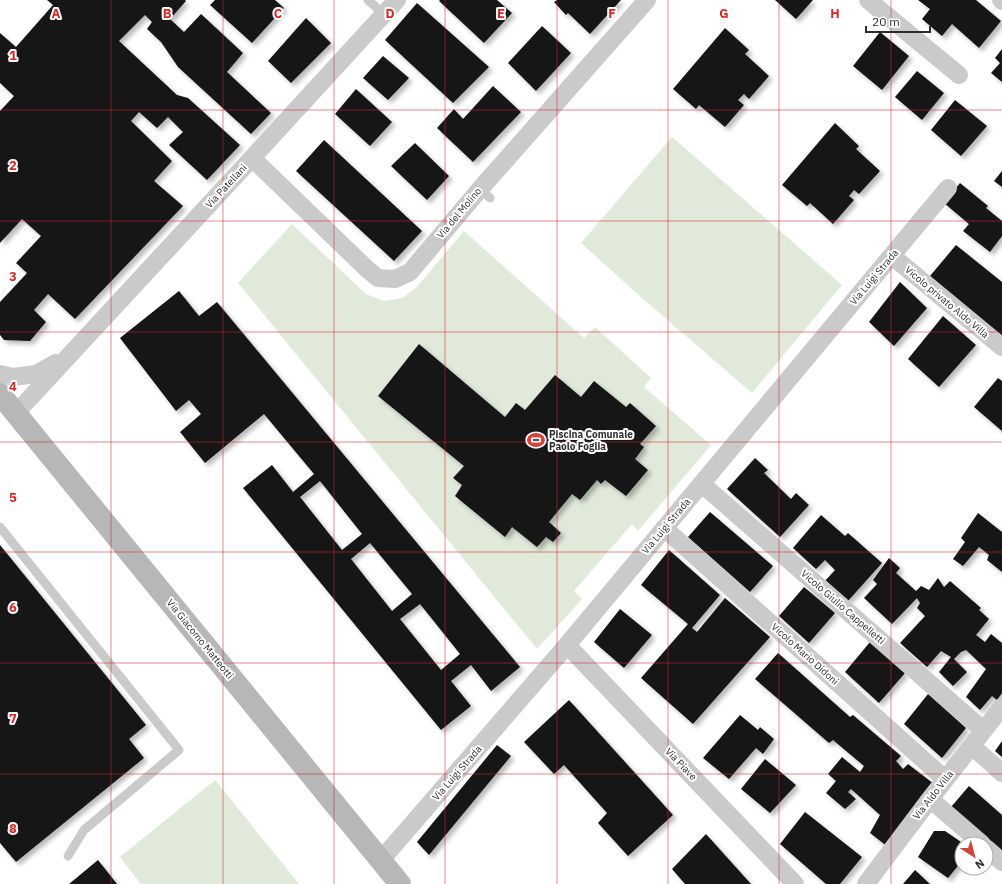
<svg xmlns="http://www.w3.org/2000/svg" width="1002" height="884" viewBox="0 0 1002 884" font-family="'IBM Plex Sans',sans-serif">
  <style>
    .green { fill: #e1e9db }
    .building { fill: #141414; fill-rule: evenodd; filter: url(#shadow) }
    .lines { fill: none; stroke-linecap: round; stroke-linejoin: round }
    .lane { stroke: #cacaca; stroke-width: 9 }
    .street { stroke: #cacaca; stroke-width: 18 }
    .secondary { stroke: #b7b7b7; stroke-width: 22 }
    .grid { fill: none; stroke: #d62828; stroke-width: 1; stroke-opacity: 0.55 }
    .labels { text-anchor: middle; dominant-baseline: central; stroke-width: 4; stroke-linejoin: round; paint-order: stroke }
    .street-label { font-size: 10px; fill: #2d2d2d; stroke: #fff }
    .poi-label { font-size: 10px; font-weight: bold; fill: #2d2d2d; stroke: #fff; text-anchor: start }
    .grid-label { font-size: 13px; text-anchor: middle; font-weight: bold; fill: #d62828; stroke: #fff; stroke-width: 4; stroke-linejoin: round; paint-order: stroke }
  </style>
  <defs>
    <filter id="shadow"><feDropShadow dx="3.5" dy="3.5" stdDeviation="2" flood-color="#0004"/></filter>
  </defs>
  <rect width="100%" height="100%" fill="#fff"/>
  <!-- green -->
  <path class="green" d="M 672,137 L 842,285 L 752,393 L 642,298 L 581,243 Z
    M 292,224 L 366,294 L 384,301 L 402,298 L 416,288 L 464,231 L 584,338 L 595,327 L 651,378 L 644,387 L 711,445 L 638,531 L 632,524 L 574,591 L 582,599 L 537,649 L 238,283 Z
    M 215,780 L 299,884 L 141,884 L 120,857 Z"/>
  <!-- building -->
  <path class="building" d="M 47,0 L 185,0 L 186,1 L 170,19 L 184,32 L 201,14 L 243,53 L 227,72 L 271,113 L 251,134 L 178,67 L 161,42 L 147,29 L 152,22 L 145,15 L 119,41 L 177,95 L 188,98 L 240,145 L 207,180 L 169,145 L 183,132 L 168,117 L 157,128 L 139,112 L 131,121 L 172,161 L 154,181 L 183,206 L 75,319 L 48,294 L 34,310 L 46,322 L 30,341 L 4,340 L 0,335 L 0,302 L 27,273 L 16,263 L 41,236 L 22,219 L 0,243 L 0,111 L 14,96 L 0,83 L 0,33 L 16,47 L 53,5 Z
    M 215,0 L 275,0 L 284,8 L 252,43 L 210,5 Z
    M 440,0 L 497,0 L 512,13 L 484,43 L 439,1 Z
    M 557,0 L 621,0 L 590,34 L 568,13 L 566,15 L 554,2 Z
    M 775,0 L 813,0 L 796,19 Z
    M 918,0 L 976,0 L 1001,21 L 979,48 L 952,24 L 942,36 L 922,19 L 930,9 Z
    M 417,3 L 489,67 L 453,103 L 385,40 Z
    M 306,18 L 331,43 L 291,83 L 268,61 Z
    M 542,26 L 571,53 L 536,91 L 508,63 Z
    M 725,28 L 749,50 L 745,54 L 769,76 L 749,99 L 744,94 L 738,100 L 744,105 L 725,127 L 699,105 L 696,109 L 673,89 Z
    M 880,32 L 909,56 L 882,90 L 853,66 Z
    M 1002,49 L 1002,82 L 991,73 L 1000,63 L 995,58 Z
    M 383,56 L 409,78 L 388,100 L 363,78 Z
    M 917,71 L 944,93 L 922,120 L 895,97 Z
    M 493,86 L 521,112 L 473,162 L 437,128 L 454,109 L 463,119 Z
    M 356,89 L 392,122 L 370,146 L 335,114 Z
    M 955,100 L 987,126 L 961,156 L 931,130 Z
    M 835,123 L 859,146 L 856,149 L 880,171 L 859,194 L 854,190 L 849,196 L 854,200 L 833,224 L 810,203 L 807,206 L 782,185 Z
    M 324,140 L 422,231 L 394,261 L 296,171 Z
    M 415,143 L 449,176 L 427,200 L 391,166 Z
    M 1002,171 L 1002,187 L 994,181 Z
    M 960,183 L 988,206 L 986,208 L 1002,221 L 1002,236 L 990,252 L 963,231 L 969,224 L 944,203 Z
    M 956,245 L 1002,282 L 1002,337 L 930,276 Z
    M 900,282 L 927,308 L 894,346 L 869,322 Z
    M 179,291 L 199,316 L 217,302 L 520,667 L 491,691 L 471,665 L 451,681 L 471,706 L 441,730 L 243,488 L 272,465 L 293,492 L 314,474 L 264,414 L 205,463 L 180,432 L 201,414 L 189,400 L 176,411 L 120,338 ZM 320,481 L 362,534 L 342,550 L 300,497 ZM 370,543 L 412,594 L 392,611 L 351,559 ZM 420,604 L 460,654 L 441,670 L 400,619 Z
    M 943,316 L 976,345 L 939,387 L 908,359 Z
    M 419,344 L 505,417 L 516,403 L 525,410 L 555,375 L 581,397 L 594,381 L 626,407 L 630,403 L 656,426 L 640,444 L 644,447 L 635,459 L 648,470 L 626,496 L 605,480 L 601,484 L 597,480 L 580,500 L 572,494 L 549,522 L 561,533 L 553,542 L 546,537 L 537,547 L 512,527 L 505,537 L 455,496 L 462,485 L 453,478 L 464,466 L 378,396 Z
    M 998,378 L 1002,381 L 1002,431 L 974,407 Z
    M 755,458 L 768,470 L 764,473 L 791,499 L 796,493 L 809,505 L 780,537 L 727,489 Z
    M 710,512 L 773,566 L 750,592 L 688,537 Z
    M 978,513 L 1002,532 L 1002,572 L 987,560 L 989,555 L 979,547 L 963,566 L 953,559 L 965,542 L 961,538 Z
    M 821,515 L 845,536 L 848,533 L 882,563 L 848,601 L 824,582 L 835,570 L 825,560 L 816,569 L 793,548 Z
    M 0,545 L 146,725 L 129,739 L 144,758 L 16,862 L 0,843 Z
    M 669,550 L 720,595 L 692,628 L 697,632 L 725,598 L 770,637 L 693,724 L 641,678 L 688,624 L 641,585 Z
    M 889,558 L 900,568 L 896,573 L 916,591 L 921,586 L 929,590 L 938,578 L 944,587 L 950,581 L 981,608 L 979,610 L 989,619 L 976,635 L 985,642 L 991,634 L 1002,643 L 1002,693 L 997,700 L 992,696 L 980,710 L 966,697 L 986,669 L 966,650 L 961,652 L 954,659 L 967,672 L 953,686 L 939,672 L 951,657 L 941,651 L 927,667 L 900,643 L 925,616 L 917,608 L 920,603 L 917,598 L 892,624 L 864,598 L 877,584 L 873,580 Z
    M 804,587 L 835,613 L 809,643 L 779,616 Z
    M 620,609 L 652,635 L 624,668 L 594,642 Z
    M 870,642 L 905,673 L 879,703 L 845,672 Z
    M 778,653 L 850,717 L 853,715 L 901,756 L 896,761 L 903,769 L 908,764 L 934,784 L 888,847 L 870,833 L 880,815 L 851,789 L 848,792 L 856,799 L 845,809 L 826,793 L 836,781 L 828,774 L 842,757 L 860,772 L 864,766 L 833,740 L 829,743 L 755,679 Z
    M 928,694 L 966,728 L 942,758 L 904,724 Z
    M 569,700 L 673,815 L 628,856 L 598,823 L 607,813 L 564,765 L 554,774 L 524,742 Z
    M 740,715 L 758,730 L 760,727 L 774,739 L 763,754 L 756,748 L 729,779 L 703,758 Z
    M 1002,741 L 1002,757 L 995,751 Z
    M 497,745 L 511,756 L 429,855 L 417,842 Z
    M 765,759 L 796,785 L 770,813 L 741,789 Z
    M 969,786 L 1002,815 L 1002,851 L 951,807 Z
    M 805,812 L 862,857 L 840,884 L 826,884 L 780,844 Z
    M 934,831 L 945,831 L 964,844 L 962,844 L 962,861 L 948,878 L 918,857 Z
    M 706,834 L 751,884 L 685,884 L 672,869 Z
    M 98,860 L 117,884 L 69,884 Z
    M 915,870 L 930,884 L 903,884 Z"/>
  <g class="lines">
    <!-- lane -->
    <path class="lane" d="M 368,0 L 384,14
      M 480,189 L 490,198
      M 0,527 L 179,750 L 84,830 L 68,856"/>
    <!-- street -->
    <path class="street" d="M 868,0 L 959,75
      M 1001,0 L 1002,1
      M 252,158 L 367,269 L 378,278 L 395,279 L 410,272 L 480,189 L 647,0
      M 892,256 L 1002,347
      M 0,374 L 13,377 L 36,374 L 56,363
      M 16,413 L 252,158 L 397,0
      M 702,484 L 983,730
      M 664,528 L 945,779
      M 567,645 L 795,884
      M 972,746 L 1002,773
      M 930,799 L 982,844
      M 986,848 L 1002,862
      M 381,860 L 567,645 L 948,188
      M 866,884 L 930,799 L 1002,707"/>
    <!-- secondary -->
    <path class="secondary" d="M 0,394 L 400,884"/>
  </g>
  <!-- grid -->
  <path class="grid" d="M 111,0 L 111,884M 223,0 L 223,884M 334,0 L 334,884M 445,0 L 445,884M 557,0 L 557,884M 668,0 L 668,884M 779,0 L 779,884M 891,0 L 891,884M 0,110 L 1002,110M 0,221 L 1002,221M 0,332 L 1002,332M 0,442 L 1002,442M 0,552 L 1002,552M 0,663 L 1002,663M 0,774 L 1002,774"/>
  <!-- icons -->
  <defs>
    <g id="stadium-bare" transform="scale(1.38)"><path d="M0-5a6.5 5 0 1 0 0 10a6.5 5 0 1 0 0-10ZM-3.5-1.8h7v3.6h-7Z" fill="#d4443e" stroke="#fff" stroke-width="2.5" paint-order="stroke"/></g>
  </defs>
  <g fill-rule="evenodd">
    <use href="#stadium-bare" x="536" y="440"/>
  </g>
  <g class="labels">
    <!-- street labels -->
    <g class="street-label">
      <text transform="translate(226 186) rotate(-47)">Via Patellani</text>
      <text transform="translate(459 213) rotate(-50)">Via del Molino</text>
      <text transform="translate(874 277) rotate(-50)">Via Luigi Strada</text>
      <text transform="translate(947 302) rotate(40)">Vicolo privato Aldo Villa</text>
      <text transform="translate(666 526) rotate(-50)">Via Luigi Strada</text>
      <text transform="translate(843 607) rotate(41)">Vicolo Giulio Cappelletti</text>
      <text transform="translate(200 639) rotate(51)">Via Giacomo Matteotti</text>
      <text transform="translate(805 654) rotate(42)">Vicolo Mario Didoni</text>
      <text transform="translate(681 764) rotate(46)">Via Piave</text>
      <text transform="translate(457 773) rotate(-49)">Via Luigi Strada</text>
      <text transform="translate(933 795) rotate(-52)">Via Aldo Villa</text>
    </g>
    <!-- poi labels -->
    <g class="poi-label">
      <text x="549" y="434">Piscina Comunale<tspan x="549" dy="12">Paolo Foglia</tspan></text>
    </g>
  </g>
  <g class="grid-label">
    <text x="56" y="18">A</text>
    <text x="167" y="18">B</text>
    <text x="278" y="18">C</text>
    <text x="390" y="18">D</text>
    <text x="501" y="18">E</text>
    <text x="612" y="18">F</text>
    <text x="724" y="18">G</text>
    <text x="835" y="18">H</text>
    <text x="13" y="60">1</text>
    <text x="13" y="170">2</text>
    <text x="13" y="281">3</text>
    <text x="13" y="391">4</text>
    <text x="13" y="502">5</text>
    <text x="13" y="612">6</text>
    <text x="13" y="723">7</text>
    <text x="13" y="833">8</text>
  </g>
  <!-- north arrow -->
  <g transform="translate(974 856) rotate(144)"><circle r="19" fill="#ffffff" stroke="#ababab"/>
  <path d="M0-3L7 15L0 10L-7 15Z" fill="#d4443e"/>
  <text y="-6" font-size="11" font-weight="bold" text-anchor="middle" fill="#2d2d2d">N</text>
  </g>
  <!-- scale -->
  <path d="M866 26v6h64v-6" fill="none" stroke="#2d2d2d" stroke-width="2"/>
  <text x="872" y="26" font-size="12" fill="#2d2d2d" stroke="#ffffff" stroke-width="3" paint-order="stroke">20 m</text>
</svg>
